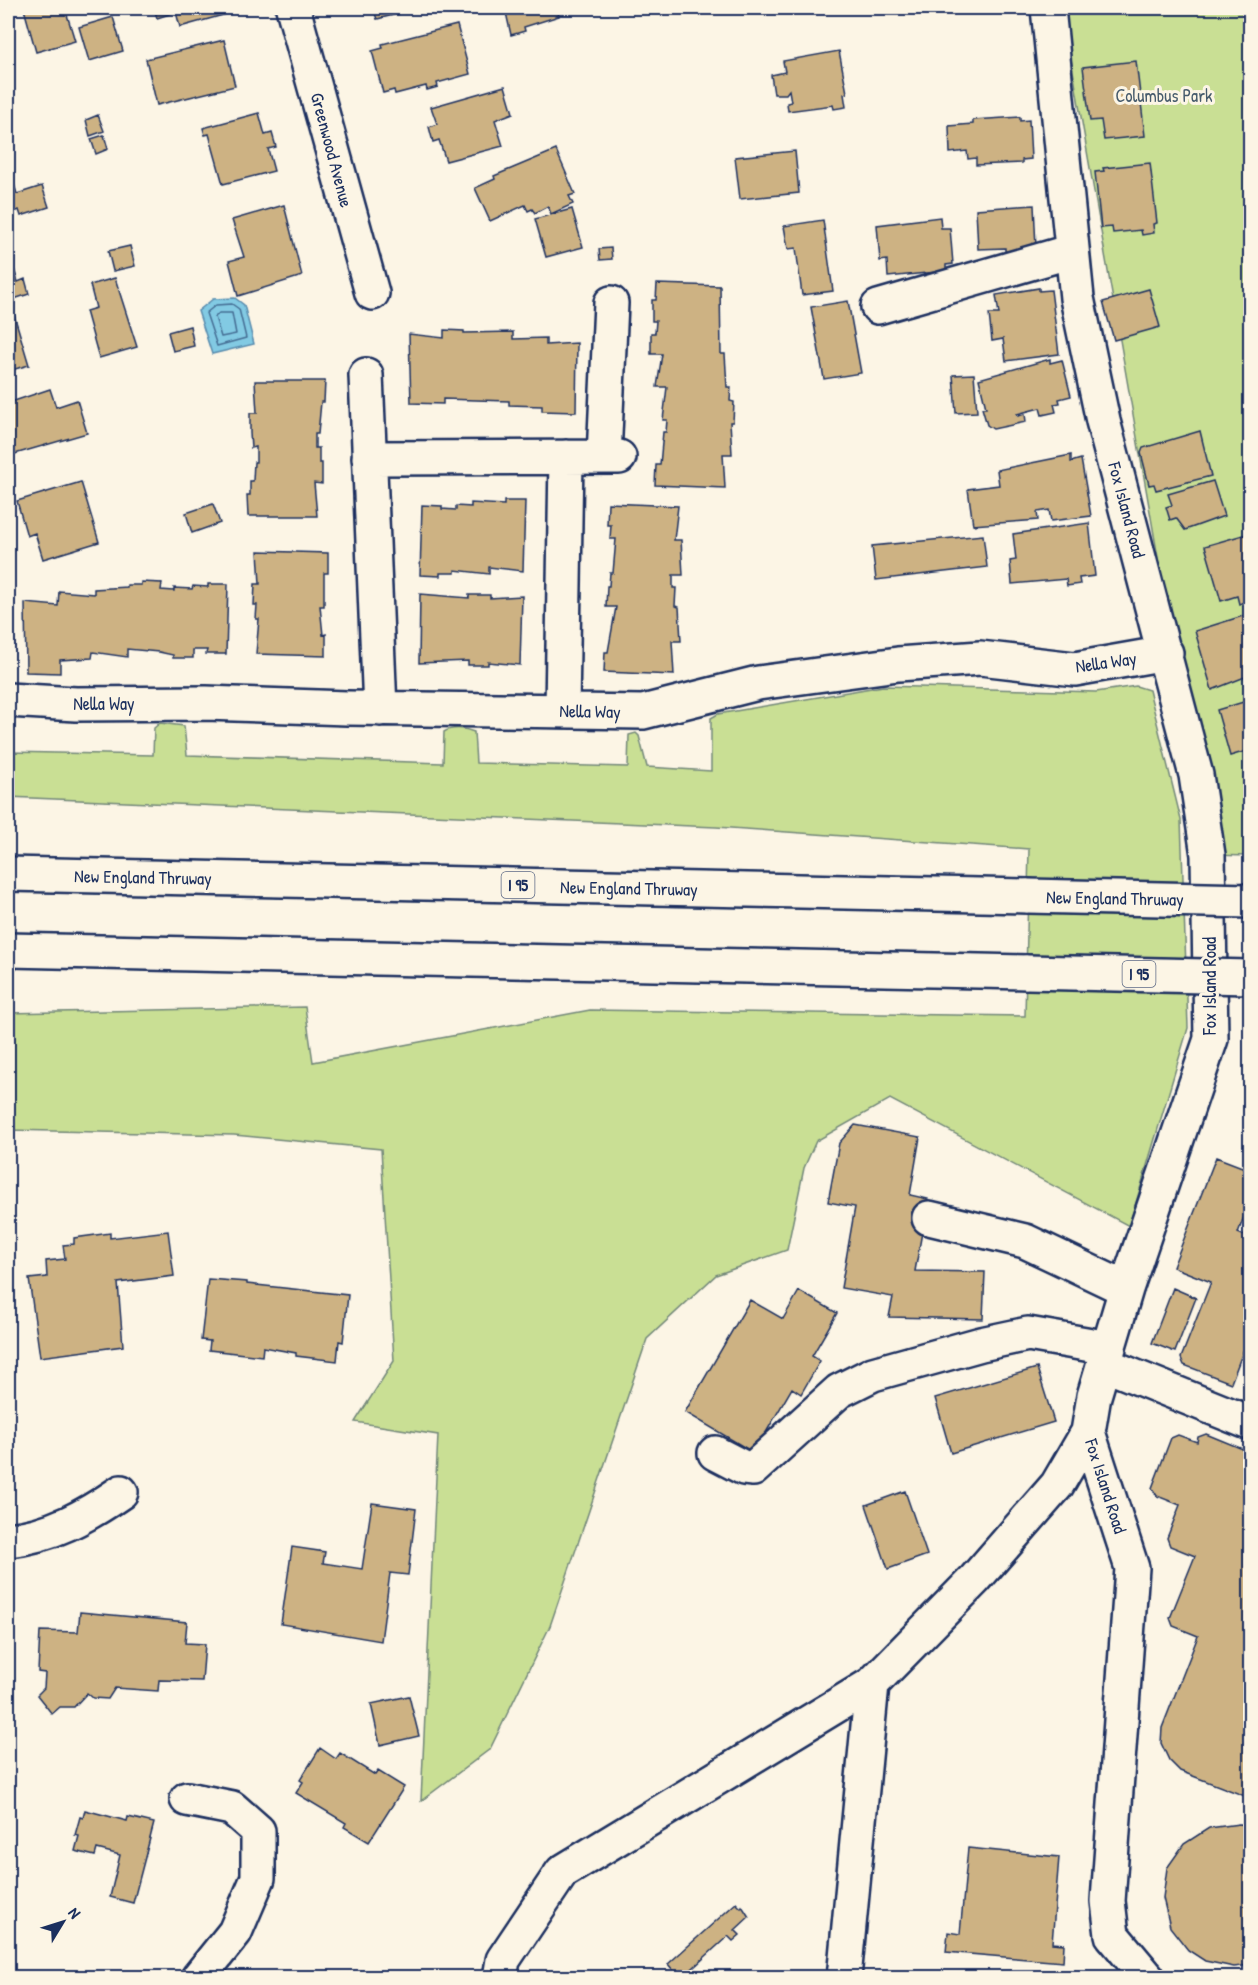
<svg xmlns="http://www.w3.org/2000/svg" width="1258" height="1985" viewBox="0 0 1258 1985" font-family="'Patrick Hand',sans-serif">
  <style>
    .green { fill: #c9df94; stroke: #728779; stroke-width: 1.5 }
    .water { fill: #82cae3; stroke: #598cae; stroke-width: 1.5 }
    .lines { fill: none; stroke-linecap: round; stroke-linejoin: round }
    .shore { stroke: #446d93; stroke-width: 1.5 }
    .building { fill: #cdb283; stroke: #1b2f5e; stroke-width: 1.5 }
    .minor-casing { stroke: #1b2f5e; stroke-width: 38 }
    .highway-casing { stroke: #1b2f5e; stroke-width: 38 }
    .minor { stroke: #fcf5e5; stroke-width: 33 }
    .highway { stroke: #fcf5e5; stroke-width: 33 }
    .highway-bridge-casing { stroke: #1b2f5e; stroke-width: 38; stroke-linecap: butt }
    .highway-bridge { stroke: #fcf5e5; stroke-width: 33 }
    .labels { text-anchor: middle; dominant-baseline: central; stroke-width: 6; stroke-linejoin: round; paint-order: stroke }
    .shield { fill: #fcf5e5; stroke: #5e6a86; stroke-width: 1.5 }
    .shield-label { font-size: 16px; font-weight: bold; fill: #1b2f5e }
    .park-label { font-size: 18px; fill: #465b6c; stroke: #fcf5e5 }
    .street-label { font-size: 18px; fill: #1b2f5e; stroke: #fcf5e5 }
  </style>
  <rect width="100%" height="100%" fill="#fcf5e5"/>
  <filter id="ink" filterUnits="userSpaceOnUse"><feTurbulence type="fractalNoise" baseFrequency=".0167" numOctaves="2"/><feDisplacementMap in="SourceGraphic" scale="12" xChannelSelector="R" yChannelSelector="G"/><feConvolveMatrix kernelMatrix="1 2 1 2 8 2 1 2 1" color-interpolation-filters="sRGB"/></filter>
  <g filter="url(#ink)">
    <!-- green -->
    <path class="green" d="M 1062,8 L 1250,8 L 1250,856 L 1208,855 L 1196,775 Z
      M 883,686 L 1096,692 L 1136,686 L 1149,690 L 1181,820 L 1188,1028 L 1129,1226 L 890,1099 L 816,1141 L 804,1168 L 787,1250 L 716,1275 L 647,1339 L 550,1626 L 490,1749 L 421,1801 L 438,1435 L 355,1422 L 394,1361 L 381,1149 L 234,1135 L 8,1130 L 8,1013 L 305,1007 L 313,1062 L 590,1010 L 1025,1016 L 1029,849 L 716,827 L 8,797 L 8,752 L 153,755 L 154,728 L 160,723 L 184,726 L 187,755 L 443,763 L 444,732 C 452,727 465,728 474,732 L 476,763 L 628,767 L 629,735 L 636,733 L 639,736 L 647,767 L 711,771 L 711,718 L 718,714 Z"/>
    <!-- water -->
    <path class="water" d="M 235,298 L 244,305 L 254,344 L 212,354 L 198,311 L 213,299 Z"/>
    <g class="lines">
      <!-- shore -->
      <path class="shore" d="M 232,304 L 239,309 L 246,338 L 217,346 L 206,313 L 216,305 Z
        M 219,313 L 232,313 L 236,334 L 221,337 L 215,317 Z"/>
    </g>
    <!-- building -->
    <path class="building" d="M 28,8 L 65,8 L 75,41 L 36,52 L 24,9 Z
      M 154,8 L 233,8 L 234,12 L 180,27 L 176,12 L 157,18 Z
      M 373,8 L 422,8 L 377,19 Z
      M 505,8 L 557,8 L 559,16 L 524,27 L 525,31 L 511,35 Z
      M 927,8 L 994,8 L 928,14 Z
      M 113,17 L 123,51 L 89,61 L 79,27 Z
      M 457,25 L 470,74 L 437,83 L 438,87 L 427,90 L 426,86 L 395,94 L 394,90 L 383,93 L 372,51 L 383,48 L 382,44 Z
      M 224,40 L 235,86 L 157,105 L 146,59 Z
      M 839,51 L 847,93 L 844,94 L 846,107 L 834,109 L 833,105 L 788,111 L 787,103 L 791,102 L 789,90 L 786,94 L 774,94 L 771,75 L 785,72 L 783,61 Z
      M 1136,61 L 1145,136 L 1104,140 L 1101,120 L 1090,121 L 1083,67 Z
      M 505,86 L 513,113 L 495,120 L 503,146 L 446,161 L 439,140 L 433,142 L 429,127 L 437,124 L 431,107 Z
      M 259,113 L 265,135 L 272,133 L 276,147 L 268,149 L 274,171 L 223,184 L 209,134 L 205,135 L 203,128 Z
      M 98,115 L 104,131 L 90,136 L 86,120 Z
      M 1020,117 L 1020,121 L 1029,120 L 1031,159 L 1022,160 L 1022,163 L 976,165 L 976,158 L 968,159 L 967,151 L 950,153 L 949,126 L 973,124 L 973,120 Z
      M 104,135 L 108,149 L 96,154 L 91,139 Z
      M 556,150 L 575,194 L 569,196 L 573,204 L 551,214 L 548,206 L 535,213 L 532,209 L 528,211 L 525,205 L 490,221 L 475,188 L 495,179 L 494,176 Z
      M 795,151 L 799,193 L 740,199 L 735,157 Z
      M 1150,163 L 1157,223 L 1153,224 L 1154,233 L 1142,235 L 1141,230 L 1113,233 L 1112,227 L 1101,228 L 1095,172 L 1104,171 L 1103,168 Z
      M 9,168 L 17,194 L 42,186 L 49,207 L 21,216 L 19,210 L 8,214 Z
      M 284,205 L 302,276 L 238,296 L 229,261 L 244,257 L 232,220 Z
      M 1034,205 L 1036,248 L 1005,254 L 1005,248 L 978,249 L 976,209 Z
      M 572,209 L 583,247 L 546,257 L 535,219 Z
      M 940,217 L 941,228 L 950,228 L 953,264 L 946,265 L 946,271 L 888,277 L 887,260 L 880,261 L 877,225 Z
      M 823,220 L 833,291 L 802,295 L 796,248 L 788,249 L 784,226 Z
      M 130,246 L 135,266 L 113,271 L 108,251 Z
      M 611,248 L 612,259 L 600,260 L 599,249 Z
      M 8,249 L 18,282 L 25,279 L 29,294 L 8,301 Z
      M 115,278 L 137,347 L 99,358 L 86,311 L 96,308 L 90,285 Z
      M 657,284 L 720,286 L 721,354 L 725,354 L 727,387 L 731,387 L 730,401 L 734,402 L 733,422 L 730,422 L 732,454 L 723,454 L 725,488 L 655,485 L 656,465 L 660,465 L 663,432 L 666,432 L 667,420 L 663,420 L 667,387 L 657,387 L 662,354 L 651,354 L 651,333 L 655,333 L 656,321 L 652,321 L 652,300 L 656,300 Z
      M 1039,288 L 1039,291 L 1051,290 L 1059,354 L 1006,361 L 1003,339 L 992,341 L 989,314 L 999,314 L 996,295 Z
      M 1149,289 L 1160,327 L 1114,340 L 1103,302 Z
      M 848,301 L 861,373 L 824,379 L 811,307 Z
      M 12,308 L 29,365 L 8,371 L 8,309 Z
      M 190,326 L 194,346 L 173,351 L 168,332 Z
      M 444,330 L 464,331 L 464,333 L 513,332 L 513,339 L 546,338 L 546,345 L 577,343 L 576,412 L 542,411 L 542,406 L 509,405 L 509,401 L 443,399 L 443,404 L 411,403 L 409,334 L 444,338 Z
      M 1050,359 L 1050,363 L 1062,360 L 1071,396 L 1059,399 L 1060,403 L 1054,404 L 1056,412 L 1042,415 L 1040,408 L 1017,414 L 1018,416 L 1025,414 L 1026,422 L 993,429 L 987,425 L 982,408 L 986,408 L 979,379 Z
      M 974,374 L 977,412 L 956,413 L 953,375 Z
      M 255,381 L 325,381 L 324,402 L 321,402 L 318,434 L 315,434 L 315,448 L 319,448 L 319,463 L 322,463 L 322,484 L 314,483 L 317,516 L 248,516 L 247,495 L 250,495 L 250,481 L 253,481 L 254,462 L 256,462 L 256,447 L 251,448 L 250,433 L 250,413 L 257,413 Z
      M 50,389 L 56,407 L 77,400 L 87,433 L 8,456 L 8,403 Z
      M 1200,431 L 1211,476 L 1156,490 L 1154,484 L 1149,485 L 1141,453 L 1143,448 Z
      M 1071,455 L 1071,462 L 1081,459 L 1091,516 L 1051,521 L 1049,510 L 1037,512 L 1038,520 L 973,525 L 968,489 L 999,485 L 997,470 Z
      M 1213,481 L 1224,516 L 1185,530 L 1176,518 L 1170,520 L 1166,507 L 1172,505 L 1168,494 Z
      M 81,482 L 99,542 L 43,559 L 35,533 L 27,536 L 17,501 Z
      M 504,501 L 525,501 L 523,571 L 489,567 L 489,574 L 455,570 L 455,573 L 440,573 L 440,576 L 420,575 L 422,505 L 442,506 L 442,509 L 456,510 L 456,506 L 471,507 L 471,503 L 504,505 Z
      M 608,503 L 678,506 L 674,540 L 681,540 L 683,575 L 673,575 L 673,588 L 676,588 L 675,606 L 679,607 L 681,641 L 672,641 L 674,675 L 604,672 L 605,652 L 608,652 L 616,607 L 606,607 L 607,586 L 609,586 L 610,573 L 613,573 L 616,539 L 610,539 L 611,525 L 607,525 Z
      M 213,504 L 220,523 L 192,533 L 186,513 Z
      M 1089,523 L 1095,576 L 1079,578 L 1080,584 L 1067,586 L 1066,579 L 1012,584 L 1010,561 L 1016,560 L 1013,534 Z
      M 1250,533 L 1250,600 L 1239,604 L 1237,596 L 1221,601 L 1205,546 Z
      M 983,535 L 987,567 L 876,580 L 872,546 Z
      M 258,551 L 328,553 L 328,573 L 324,573 L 324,606 L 320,606 L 323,635 L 326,634 L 326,656 L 256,654 L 259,619 L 256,619 L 257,605 L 254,605 L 255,584 L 260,584 Z
      M 141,582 L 162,583 L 161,590 L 174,591 L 174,588 L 192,589 L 193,586 L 208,587 L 208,584 L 228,584 L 226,654 L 206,654 L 207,650 L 193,650 L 193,658 L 173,658 L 173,655 L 159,652 L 127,649 L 127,657 L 93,652 L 92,658 L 60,660 L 60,673 L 26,672 L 25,603 L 58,606 L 59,591 L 94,594 L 94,589 L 127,587 L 127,585 L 141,585 Z
      M 420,594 L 469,598 L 469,595 L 490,595 L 490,598 L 522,596 L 520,665 L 488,662 L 488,665 L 468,665 L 468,661 L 419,663 Z
      M 1246,615 L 1250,631 L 1250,675 L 1212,690 L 1195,631 Z
      M 1250,700 L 1250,750 L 1230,756 L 1217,710 Z
      M 855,1125 L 920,1137 L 910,1195 L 928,1199 L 915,1271 L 985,1272 L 983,1319 L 889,1317 L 893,1297 L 841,1288 L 855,1207 L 828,1202 L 839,1143 Z
      M 1216,1157 L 1250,1170 L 1250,1200 L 1238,1233 L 1250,1238 L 1250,1333 L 1231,1383 L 1184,1365 L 1181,1358 L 1211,1282 L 1173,1267 Z
      M 168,1231 L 174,1276 L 118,1283 L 123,1346 L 40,1357 L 29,1279 L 47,1277 L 46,1261 L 65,1259 L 63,1245 L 74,1244 L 74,1238 L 110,1233 L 110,1238 Z
      M 208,1279 L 247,1282 L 247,1284 L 348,1295 L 343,1342 L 339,1341 L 337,1361 L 296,1356 L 296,1353 L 263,1347 L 262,1356 L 209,1350 L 210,1341 L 201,1340 Z
      M 1173,1288 L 1196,1298 L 1175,1352 L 1152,1343 Z
      M 799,1291 L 837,1313 L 812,1356 L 820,1361 L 801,1394 L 792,1388 L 754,1453 L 685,1412 L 750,1300 L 783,1319 Z
      M 1037,1368 L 1054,1422 L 951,1453 L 935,1398 Z
      M 1206,1434 L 1250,1452 L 1250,1798 L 1180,1771 L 1169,1760 L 1161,1743 L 1162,1728 L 1198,1636 L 1173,1626 L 1170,1618 L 1195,1556 L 1170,1546 L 1167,1538 L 1180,1505 L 1157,1496 L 1152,1488 L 1171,1438 L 1178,1435 L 1197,1442 L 1198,1437 Z
      M 905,1491 L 927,1555 L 888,1569 L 866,1505 Z
      M 372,1503 L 416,1509 L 408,1575 L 390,1573 L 381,1641 L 281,1624 L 292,1547 L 325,1552 L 323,1563 L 362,1569 Z
      M 80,1612 L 187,1622 L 185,1643 L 205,1644 L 202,1681 L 159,1680 L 158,1691 L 115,1688 L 108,1699 L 93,1698 L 87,1693 L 74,1707 L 60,1707 L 52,1714 L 37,1695 L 44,1688 L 45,1673 L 38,1672 L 40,1631 L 78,1632 Z
      M 409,1696 L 419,1736 L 380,1745 L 371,1704 Z
      M 320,1748 L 336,1759 L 340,1753 L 375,1775 L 378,1771 L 404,1787 L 369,1842 L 344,1827 L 346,1823 L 296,1793 L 303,1782 L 300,1780 Z
      M 85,1810 L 127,1821 L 128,1817 L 154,1823 L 133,1903 L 110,1897 L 120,1855 L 97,1849 L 95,1856 L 75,1851 L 79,1836 L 75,1835 L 80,1817 L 83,1818 Z
      M 1239,1824 L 1250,1825 L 1250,1965 L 1234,1967 L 1205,1961 L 1188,1950 L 1170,1927 L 1163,1898 L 1167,1868 L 1184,1844 L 1209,1828 Z
      M 968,1848 L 1059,1857 L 1052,1943 L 1064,1944 L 1063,1962 L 946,1952 L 948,1932 L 960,1934 Z
      M 736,1903 L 741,1908 L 742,1906 L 749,1917 L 735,1930 L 740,1935 L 733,1941 L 728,1936 L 682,1978 L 676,1978 L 677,1975 L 668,1964 Z"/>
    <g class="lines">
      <!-- minor casing -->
      <g class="minor-casing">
        <path id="minor" d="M 293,8 L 372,293
          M 1048,8 L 1077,298 L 1103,421 L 1196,775 L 1208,855 L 1211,1039 L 1126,1289 L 1094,1396 L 1088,1432 L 1132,1568 L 1108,1901 L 1112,1935 L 1148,1978
          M 878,307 L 1072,251
          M 366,375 L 380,709
          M 604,457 L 611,303
          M 369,458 L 619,457
          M 8,700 L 76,704 L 206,703 L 347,708 L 643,712 L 758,683 L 898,664 L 980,658 L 1075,669 L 1166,653
          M 562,711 L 566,457
          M 929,1218 L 1025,1241 L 1126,1289
          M 1104,1364 L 1250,1423
          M 715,1453 L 744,1468 L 753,1469 L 839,1391 L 873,1374 L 981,1344 L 1028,1334 L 1109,1348
          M 8,1540 C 51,1536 86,1516 121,1492
          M 187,1799 L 232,1808 L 258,1831 L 258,1878 L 235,1932 L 198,1978
          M 500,1978 L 503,1960 L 562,1872 L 872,1684 L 975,1579 L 1057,1485 L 1088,1432
          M 844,1978 L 872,1684"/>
      </g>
      <!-- highway casing -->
      <g class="highway-casing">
        <path id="highway" d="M 8,874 L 1028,896
          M 8,950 L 1027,972"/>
      </g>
      <!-- minor -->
      <use href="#minor" class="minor"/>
      <!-- highway -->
      <use href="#highway" class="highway"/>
      <!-- highway-bridge casing -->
      <g class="highway-bridge-casing">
        <path id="highway-bridge" d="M 1028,896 L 1250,901
          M 1027,972 L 1250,977"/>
      </g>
      <!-- highway-bridge -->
      <use href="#highway-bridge" class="highway-bridge"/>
    </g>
  </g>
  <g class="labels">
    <!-- shield labels -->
    <g class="shield">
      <rect x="501.5" y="872" width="33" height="26" rx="4.5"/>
      <rect x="1122.5" y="961" width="33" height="26" rx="4.5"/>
    </g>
    <g class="shield-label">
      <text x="518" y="885">I 95</text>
      <text x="1139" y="974">I 95</text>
    </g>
    <!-- park labels -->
    <g class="park-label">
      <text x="1164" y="95">Columbus Park</text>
    </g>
    <!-- street labels -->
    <g class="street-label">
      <text transform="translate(332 150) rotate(75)">Greenwood Avenue</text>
      <text transform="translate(1127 510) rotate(75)">Fox Island Road</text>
      <text transform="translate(1106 662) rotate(-8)">Nella Way</text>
      <text x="104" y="703">Nella Way</text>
      <text transform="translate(590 711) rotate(1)">Nella Way</text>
      <text transform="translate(143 877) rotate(1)">New England Thruway</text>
      <text transform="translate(629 888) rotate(1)">New England Thruway</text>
      <text transform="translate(1115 898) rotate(1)">New England Thruway</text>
      <text transform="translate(1209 986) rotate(-90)">Fox Island Road</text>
      <text transform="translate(1106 1486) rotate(72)">Fox Island Road</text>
    </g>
  </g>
  <!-- margin -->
  <rect width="1258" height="1985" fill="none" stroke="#fcf5e5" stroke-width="30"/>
  <rect x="15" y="15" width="1228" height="1955" fill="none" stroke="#1b2f5e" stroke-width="2" filter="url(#ink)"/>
  <!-- north arrow -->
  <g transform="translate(63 1922) rotate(52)" stroke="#fcf5e5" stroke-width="4.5" paint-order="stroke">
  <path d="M0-4.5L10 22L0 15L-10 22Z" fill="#1b2f5e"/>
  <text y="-9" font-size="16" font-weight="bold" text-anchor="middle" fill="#1b2f5e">N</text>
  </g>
</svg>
